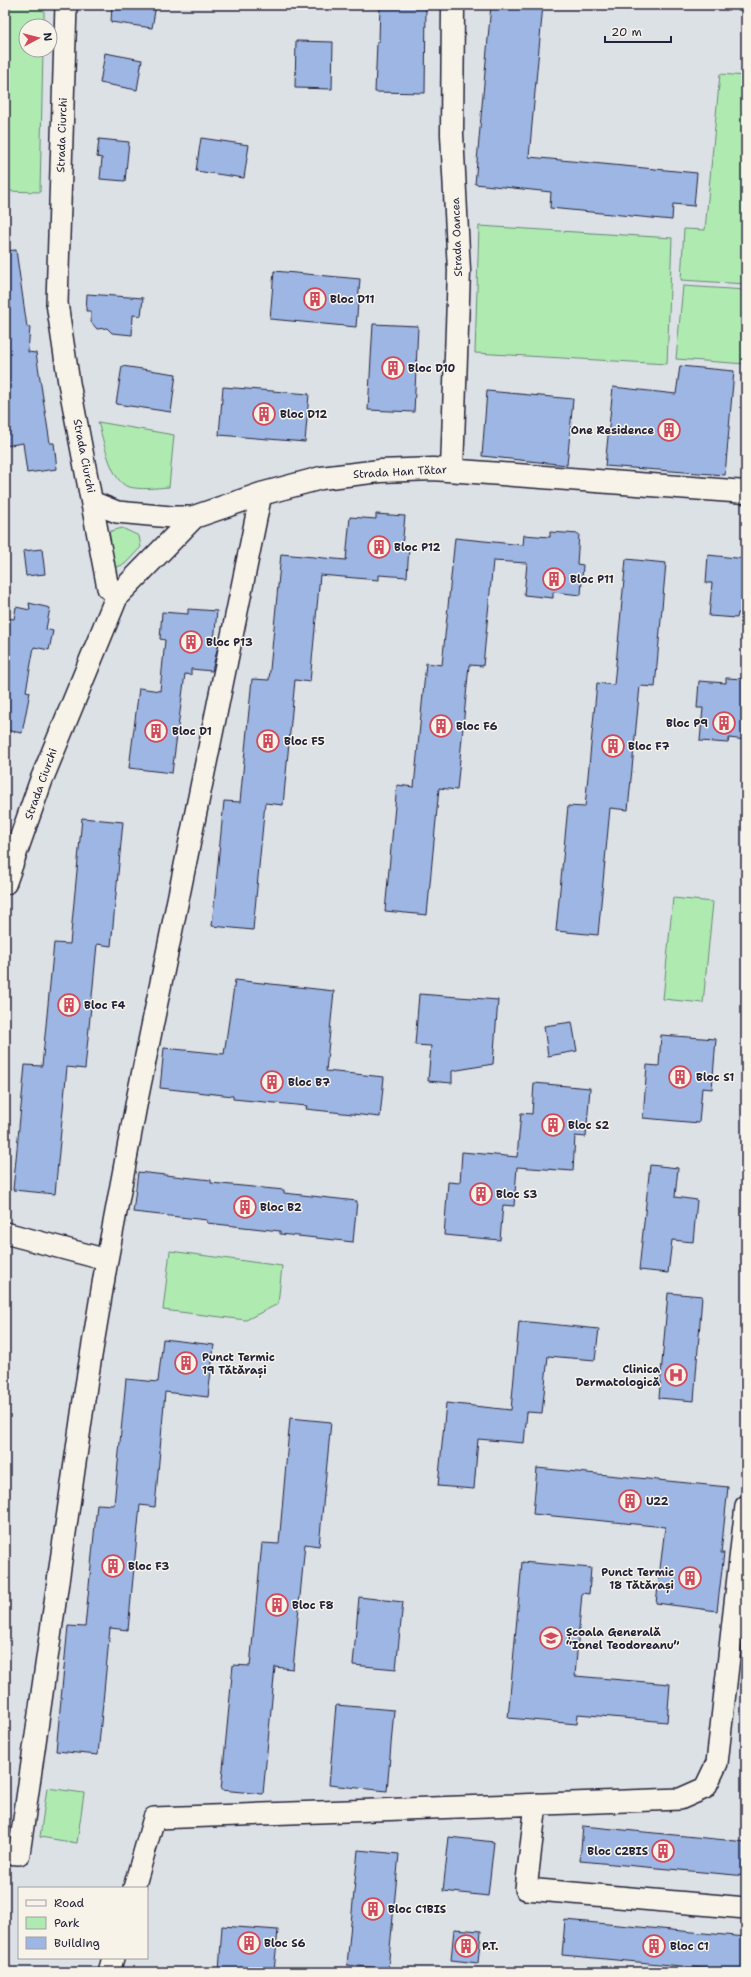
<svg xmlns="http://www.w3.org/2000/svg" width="751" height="1977" viewBox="0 0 751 1977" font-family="'Shantell Sans',sans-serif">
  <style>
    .green { fill: #afebb1; stroke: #688676 }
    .building { fill: #9db6e3; stroke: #22223b }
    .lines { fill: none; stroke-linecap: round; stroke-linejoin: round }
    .street-casing { stroke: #22223b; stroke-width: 24 }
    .secondary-casing { stroke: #22223b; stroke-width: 25 }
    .street { stroke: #f7f3e8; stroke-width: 21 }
    .secondary { stroke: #f7f3e8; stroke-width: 22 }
    .labels { text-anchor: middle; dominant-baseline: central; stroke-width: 3; stroke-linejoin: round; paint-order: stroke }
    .street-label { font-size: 11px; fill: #22223b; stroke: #f7f3e8 }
    .poi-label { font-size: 11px; font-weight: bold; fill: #22223b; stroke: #f7f3e8; text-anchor: start }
  </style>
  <rect width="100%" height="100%" fill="#dce1e6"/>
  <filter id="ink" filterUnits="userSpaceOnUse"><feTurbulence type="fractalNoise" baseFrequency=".025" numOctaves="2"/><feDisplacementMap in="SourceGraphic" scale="8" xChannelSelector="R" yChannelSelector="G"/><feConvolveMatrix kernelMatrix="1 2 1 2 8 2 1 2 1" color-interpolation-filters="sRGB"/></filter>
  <g filter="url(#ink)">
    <!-- green -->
    <path class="green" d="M 5,5 L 44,5 L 44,26 L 26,26 L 26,50 L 43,50 L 40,192 L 5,191 Z
      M 720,74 L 746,76 L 746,284 L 681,280 L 684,229 L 705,230 Z
      M 479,226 L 672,238 L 667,364 L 475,353 Z
      M 683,286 L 746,290 L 746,364 L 676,359 Z
      M 98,422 L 174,435 L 169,487 C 155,488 142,490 129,487 C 111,483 103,438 98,422 Z
      M 122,528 L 139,536 L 141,547 L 125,564 L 114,568 L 108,532 Z
      M 673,898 L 713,902 L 703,1003 L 663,999 Z
      M 170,1251 L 282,1266 L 278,1304 L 246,1320 L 163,1310 Z
      M 47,1788 L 84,1793 L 77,1843 L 40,1837 Z"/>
    <!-- building -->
    <path class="building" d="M 112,5 L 156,5 L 152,28 L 111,22 Z
      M 380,5 L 426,5 L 425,93 L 375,92 L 377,42 L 379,42 Z
      M 491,5 L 543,5 L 529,157 L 697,173 L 694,206 L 673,204 L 672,220 L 550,208 L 551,192 L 475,184 Z
      M 296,41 L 333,42 L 332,89 L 295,88 Z
      M 105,53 L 142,60 L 137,90 L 100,83 Z
      M 201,138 L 249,145 L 244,178 L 196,171 Z
      M 99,139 L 129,142 L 125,181 L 100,179 L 102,158 L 97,157 Z
      M 16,250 L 27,327 L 30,327 L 28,352 L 36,353 L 50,443 L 54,443 L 57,469 L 27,473 L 23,443 L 5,446 L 5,251 Z
      M 274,271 L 360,279 L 356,327 L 270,319 Z
      M 87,294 L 143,298 L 141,316 L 133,315 L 132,335 L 112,333 L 107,328 L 97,329 L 91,322 L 91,311 L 86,311 Z
      M 373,324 L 418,326 L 414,412 L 368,410 Z
      M 122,366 L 176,374 L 171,412 L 116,404 Z
      M 680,366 L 734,371 L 725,475 L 605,466 L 613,387 L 676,394 Z
      M 223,387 L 309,394 L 305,442 L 219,435 Z
      M 487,391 L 573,399 L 567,465 L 482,456 Z
      M 376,514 L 405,516 L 402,547 L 409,547 L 407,577 L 379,575 L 379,580 L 320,575 L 310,682 L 295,680 L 283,805 L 265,803 L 253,930 L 212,926 L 224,801 L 240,802 L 252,679 L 269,680 L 281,554 L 346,560 L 350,517 L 376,519 Z
      M 550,532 L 579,534 L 577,564 L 583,565 L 581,595 L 553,592 L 553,598 L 524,595 L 527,563 L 493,561 L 483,666 L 469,665 L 457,790 L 439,788 L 427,915 L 385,911 L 397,785 L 414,787 L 426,663 L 442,665 L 455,538 L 523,545 L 524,535 L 550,537 Z
      M 42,549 L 45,574 L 26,576 L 23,551 Z
      M 708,555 L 746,559 L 746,614 L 738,613 L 737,618 L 709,616 L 712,583 L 706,583 Z
      M 626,559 L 666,563 L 655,687 L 640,686 L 628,810 L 610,808 L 598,935 L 556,931 L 568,806 L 585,807 L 597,683 L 614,685 Z
      M 29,603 L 50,608 L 46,629 L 53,631 L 49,650 L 34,647 L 26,691 L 30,692 L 22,733 L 5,730 L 5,630 L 7,618 L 14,619 L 16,607 L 30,610 Z
      M 188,609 L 217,611 L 214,641 L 219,642 L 212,671 L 191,669 L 191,675 L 185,674 L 172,773 L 129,768 L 139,688 L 160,691 L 165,640 L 160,639 L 162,612 L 188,614 Z
      M 726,678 L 746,679 L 746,740 L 729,738 L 728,743 L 700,741 L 703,708 L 697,708 L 699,681 L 726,683 Z
      M 82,818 L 123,822 L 111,946 L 97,944 L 85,1069 L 67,1067 L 55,1194 L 13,1190 L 25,1065 L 42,1066 L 54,943 L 70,944 Z
      M 235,980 L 334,991 L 326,1071 L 384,1077 L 380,1117 L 306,1109 L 307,1106 L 233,1099 L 233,1096 L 160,1088 L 164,1048 L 224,1054 Z
      M 419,994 L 498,1000 L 493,1064 L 452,1071 L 452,1083 L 428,1081 L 431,1046 L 415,1045 Z
      M 572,1022 L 577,1051 L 548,1056 L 544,1026 Z
      M 661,1035 L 716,1039 L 712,1089 L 702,1088 L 699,1123 L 643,1118 L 647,1065 L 659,1066 Z
      M 534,1083 L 590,1088 L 586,1137 L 575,1136 L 573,1171 L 517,1167 L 514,1206 L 503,1205 L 500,1240 L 444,1235 L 448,1182 L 460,1183 L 462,1152 L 517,1157 L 521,1113 L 532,1114 Z
      M 650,1165 L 678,1168 L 675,1197 L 697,1200 L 693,1242 L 672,1240 L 668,1273 L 639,1270 Z
      M 138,1172 L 211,1180 L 211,1183 L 284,1190 L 284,1193 L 357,1201 L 353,1242 L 280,1234 L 280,1231 L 207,1223 L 207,1220 L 133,1212 Z
      M 668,1293 L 702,1296 L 694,1401 L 659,1398 Z
      M 519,1321 L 599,1329 L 595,1360 L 548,1356 L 542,1413 L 527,1412 L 524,1443 L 478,1439 L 474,1489 L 438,1486 L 446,1403 L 511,1410 Z
      M 163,1339 L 214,1345 L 208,1397 L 165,1392 L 155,1507 L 140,1505 L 128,1630 L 110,1628 L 98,1755 L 56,1751 L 68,1626 L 85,1627 L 97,1504 L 114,1505 L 126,1379 L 158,1382 Z
      M 290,1418 L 331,1422 L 319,1546 L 305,1544 L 293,1669 L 275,1667 L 263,1794 L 221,1790 L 233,1665 L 250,1666 L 262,1543 L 279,1544 Z
      M 537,1468 L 728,1487 L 721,1553 L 724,1553 L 717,1611 L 656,1603 L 665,1527 L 533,1514 Z
      M 522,1562 L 591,1568 L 589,1594 L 582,1593 L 575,1676 L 670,1684 L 667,1722 L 578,1714 L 577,1724 L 508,1718 Z
      M 359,1597 L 403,1602 L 396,1669 L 353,1665 Z
      M 336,1705 L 394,1710 L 387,1791 L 329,1785 Z
      M 583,1826 L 746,1842 L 746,1876 L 580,1861 Z
      M 449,1837 L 494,1842 L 488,1896 L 443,1891 Z
      M 358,1850 L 399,1854 L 388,1969 L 347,1965 Z
      M 565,1920 L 746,1937 L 746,1972 L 562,1955 Z
      M 222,1926 L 278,1930 L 274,1972 L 219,1972 Z
      M 454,1929 L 481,1931 L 478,1963 L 451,1960 Z"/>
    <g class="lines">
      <!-- street casing -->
      <g class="street-casing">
        <path id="street" d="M 66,5 L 57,303 L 69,383 L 108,588 L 117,596
          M 92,502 L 117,512 L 171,517 L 194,517
          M 5,1233 L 107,1260
          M 536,1804 L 526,1889 L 746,1908
          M 5,1853 L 19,1854 L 86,1386 L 107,1260 L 137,1100 L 261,494
          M 134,1888 L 154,1818 L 680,1799 L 705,1788 L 717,1763 L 746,1506
          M 109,1972 L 113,1958"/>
      </g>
      <!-- secondary casing -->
      <g class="secondary-casing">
        <path id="secondary" d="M 452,469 L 459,271 L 452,134 L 453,5
          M 5,883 L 41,781 L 117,596 L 194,517 L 261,494 L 321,478 L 380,471 L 433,469 L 746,492"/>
      </g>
      <!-- street -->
      <use href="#street" class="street"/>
      <!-- secondary -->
      <use href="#secondary" class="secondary"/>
    </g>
  </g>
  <!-- icons -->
  <defs>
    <g id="building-ring" transform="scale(1.15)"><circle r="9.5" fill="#f7f3e8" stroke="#d1495b" stroke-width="1.5"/><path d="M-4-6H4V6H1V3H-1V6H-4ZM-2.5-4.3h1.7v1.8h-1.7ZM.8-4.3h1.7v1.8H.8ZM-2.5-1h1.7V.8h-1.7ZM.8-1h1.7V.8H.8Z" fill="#d1495b"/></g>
    <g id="hospital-ring" transform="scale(1.15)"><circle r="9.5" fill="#f7f3e8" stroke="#d1495b" stroke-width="1.5"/><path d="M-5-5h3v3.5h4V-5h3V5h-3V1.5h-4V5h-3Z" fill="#d1495b"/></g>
    <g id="school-ring" transform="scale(1.15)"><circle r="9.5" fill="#f7f3e8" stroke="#d1495b" stroke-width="1.5"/><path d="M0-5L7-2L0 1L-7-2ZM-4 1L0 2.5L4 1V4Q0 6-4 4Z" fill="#d1495b"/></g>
  </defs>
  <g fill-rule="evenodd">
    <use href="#building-ring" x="315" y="299"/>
    <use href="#building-ring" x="393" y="368"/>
    <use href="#building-ring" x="264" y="414"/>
    <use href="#building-ring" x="669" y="430"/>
    <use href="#building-ring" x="379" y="547"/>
    <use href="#building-ring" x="554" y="579"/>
    <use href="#building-ring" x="191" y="642"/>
    <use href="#building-ring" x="724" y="723"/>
    <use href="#building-ring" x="441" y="726"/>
    <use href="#building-ring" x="156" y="731"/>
    <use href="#building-ring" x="268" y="741"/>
    <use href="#building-ring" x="613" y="746"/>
    <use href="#building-ring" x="69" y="1005"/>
    <use href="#building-ring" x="680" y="1077"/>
    <use href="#building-ring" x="272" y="1082"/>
    <use href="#building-ring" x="553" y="1125"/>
    <use href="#building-ring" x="481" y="1194"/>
    <use href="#building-ring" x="245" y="1207"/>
    <use href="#building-ring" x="186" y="1363"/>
    <use href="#hospital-ring" x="676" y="1375"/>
    <use href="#building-ring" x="630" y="1501"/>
    <use href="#building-ring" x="113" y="1566"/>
    <use href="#building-ring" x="690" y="1578"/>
    <use href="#building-ring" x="277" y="1605"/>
    <use href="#school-ring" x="551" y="1638"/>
    <use href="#building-ring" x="663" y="1851"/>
    <use href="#building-ring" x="373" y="1909"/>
    <use href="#building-ring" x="249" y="1943"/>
    <use href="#building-ring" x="466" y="1946"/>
    <use href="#building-ring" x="654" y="1946"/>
  </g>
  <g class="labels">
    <!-- street labels -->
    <g class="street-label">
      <text transform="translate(62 135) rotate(-88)">Strada Ciurchi</text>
      <text transform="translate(457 237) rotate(-92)">Strada Oancea</text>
      <text transform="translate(84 456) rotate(79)">Strada Ciurchi</text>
      <text transform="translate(400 472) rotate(-3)">Strada Han Tătar</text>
      <text transform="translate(41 784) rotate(-70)">Strada Ciurchi</text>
    </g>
    <!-- poi labels -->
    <g class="poi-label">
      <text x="330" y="299">Bloc D11</text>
      <text x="408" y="368">Bloc D10</text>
      <text x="280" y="414">Bloc D12</text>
      <text x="654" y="430" text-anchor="end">One Residence</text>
      <text x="394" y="547">Bloc P12</text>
      <text x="570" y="579">Bloc P11</text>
      <text x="206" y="642">Bloc P13</text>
      <text x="708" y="723" text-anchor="end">Bloc P9</text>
      <text x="456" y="726">Bloc F6</text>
      <text x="172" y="731">Bloc D1</text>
      <text x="284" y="741">Bloc F5</text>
      <text x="628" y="746">Bloc F7</text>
      <text x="84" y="1005">Bloc F4</text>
      <text x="696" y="1077">Bloc S1</text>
      <text x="288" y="1082">Bloc B7</text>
      <text x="568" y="1125">Bloc S2</text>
      <text x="496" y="1194">Bloc S3</text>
      <text x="260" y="1207">Bloc B2</text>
      <text x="202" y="1357">Punct Termic<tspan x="202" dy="13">19 Tătărași</tspan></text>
      <text x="660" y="1369" text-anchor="end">Clinica<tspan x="660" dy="13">Dermatologică</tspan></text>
      <text x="646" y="1501">U22</text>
      <text x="128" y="1566">Bloc F3</text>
      <text x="674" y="1572" text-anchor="end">Punct Termic<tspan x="674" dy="13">18 Tătărași</tspan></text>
      <text x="292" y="1605">Bloc F8</text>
      <text x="566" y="1632">Școala Generală<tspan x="566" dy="13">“Ionel Teodoreanu”</tspan></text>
      <text x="648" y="1851" text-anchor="end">Bloc C2BIS</text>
      <text x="388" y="1909">Bloc C1BIS</text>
      <text x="264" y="1943">Bloc S6</text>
      <text x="482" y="1946">P.T.</text>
      <text x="670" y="1946">Bloc C1</text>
    </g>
  </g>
  <!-- margin -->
  <rect width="751" height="1977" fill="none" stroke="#f7f3e8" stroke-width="20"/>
  <rect x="10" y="10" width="731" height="1957" fill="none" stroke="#22223b" stroke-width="1.5" filter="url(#ink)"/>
  <!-- legend -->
  <rect x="18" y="1887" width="130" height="72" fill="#f7f3e8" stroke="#a29fa3"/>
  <rect x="26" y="1900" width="20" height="6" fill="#f7f3e8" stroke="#a29fa3"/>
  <text x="54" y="1907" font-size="12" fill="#22223b">Road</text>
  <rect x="26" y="1917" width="20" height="12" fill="#afebb1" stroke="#a29fa3"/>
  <text x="54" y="1927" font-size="12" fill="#22223b">Park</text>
  <rect x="26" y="1937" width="20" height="12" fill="#9db6e3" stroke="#a29fa3"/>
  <text x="54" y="1947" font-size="12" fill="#22223b">Building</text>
  <!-- north arrow -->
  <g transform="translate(38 38) rotate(83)"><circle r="19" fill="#f7f3e8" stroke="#a29fa3"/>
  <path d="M0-3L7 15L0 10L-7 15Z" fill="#d1495b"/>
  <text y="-6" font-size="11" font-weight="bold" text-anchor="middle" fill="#22223b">N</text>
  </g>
  <!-- scale -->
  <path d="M605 36v6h66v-6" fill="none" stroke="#22223b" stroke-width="2"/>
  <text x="611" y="36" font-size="12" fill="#22223b" stroke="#f7f3e8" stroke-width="3" paint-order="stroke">20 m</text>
</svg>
